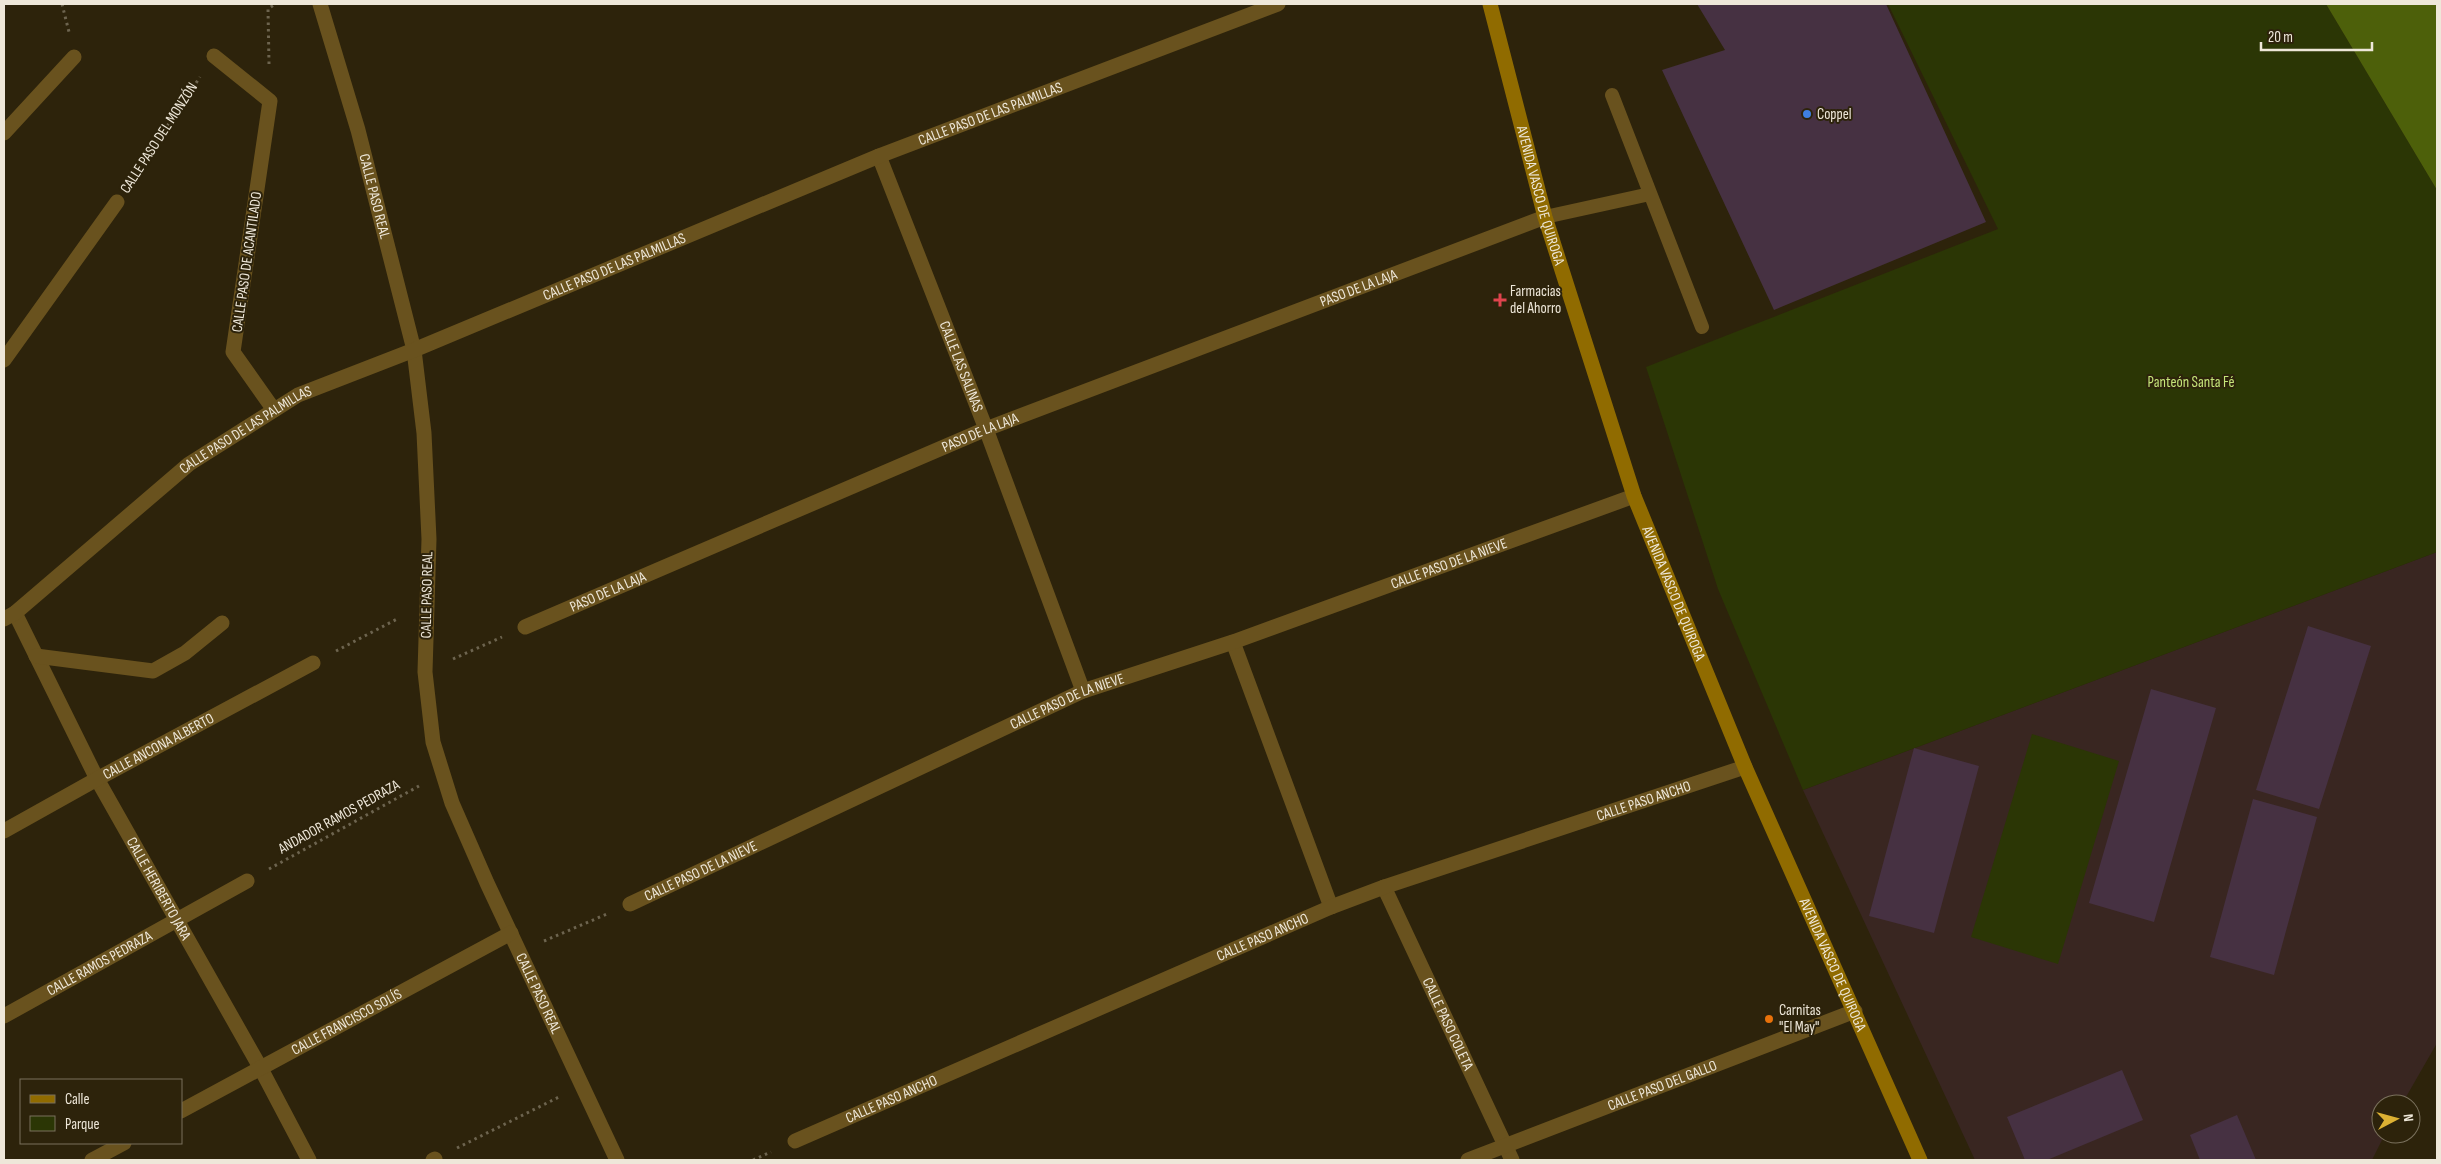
<svg xmlns="http://www.w3.org/2000/svg" width="2441" height="1164" viewBox="0 0 2441 1164" font-family="'Sofia Sans Condensed',sans-serif">
  <style>
    .education { fill: #392621 }
    .green { fill: #2b3605 }
    .forest { fill: #4d600a }
    .building { fill: #463142 }
    .lines { fill: none; stroke-linecap: round; stroke-linejoin: round }
    .path { stroke: #6d644f; stroke-width: 3; stroke-dasharray: 2.5 4; stroke-linecap: butt }
    .lane { stroke: #69521e; stroke-width: 14 }
    .street { stroke: #69521e; stroke-width: 15 }
    .secondary { stroke: #906b00; stroke-width: 15 }
    .shop-dot { fill: #3f7fe0; stroke: #2d230b; stroke-width: 2 }
    .health-dot { fill: #e0444e; stroke: #2d230b; stroke-width: 2 }
    .food-dot { fill: #e8710a; stroke: #2d230b; stroke-width: 2 }
    .labels { text-anchor: middle; dominant-baseline: central; stroke-width: 4; stroke-linejoin: round; paint-order: stroke }
    .street-label { font-size: 15px; fill: #eee7d9; stroke: #2d230b }
    .poi-label { font-size: 15px; fill: #eee7d9; stroke: #2d230b; text-anchor: start }
    .park-label { font-size: 15px; fill: #c6e57a; stroke: #2d230b }
  </style>
  <rect width="100%" height="100%" fill="#2d230b"/>
  <!-- education -->
  <path class="education" d="M 2437,552 L 2437,1043 L 2402,1104 L 2381,1104 L 2381,1134 L 2385,1134 L 2372,1160 L 1975,1160 L 1803,790 Z"/>
  <!-- green -->
  <path class="green" d="M 1888,4 L 2326,4 L 2437,190 L 2437,552 L 1803,790 L 1718,589 L 1646,367 L 1998,229 Z
    M 2032,734 L 2119,761 L 2058,964 L 1971,937 Z"/>
  <!-- forest -->
  <path class="forest" d="M 2326,4 L 2437,4 L 2437,190 Z"/>
  <!-- building -->
  <path class="building" d="M 1697,4 L 1886,4 L 1986,222 L 1774,310 L 1662,70 L 1725,50 Z
    M 2308,626 L 2371,646 L 2319,809 L 2256,790 Z
    M 2151,689 L 2216,708 L 2154,922 L 2089,903 Z
    M 1914,748 L 1979,766 L 1934,933 L 1869,916 Z
    M 2253,799 L 2317,817 L 2274,975 L 2210,957 Z
    M 2122,1070 L 2143,1120 L 2047,1160 L 2025,1160 L 2007,1117 Z
    M 2237,1115 L 2256,1160 L 2200,1160 L 2190,1135 Z"/>
  <g class="lines">
    <!-- path -->
    <path class="path" d="M 62,4 L 69,32
      M 269,64 L 268,9 L 275,4
      M 131,180 L 200,77
      M 336,651 L 399,618
      M 453,659 L 502,637
      M 269,869 L 419,786
      M 544,941 L 607,914
      M 457,1148 L 559,1097
      M 753,1160 L 771,1152"/>
    <!-- lane -->
    <path class="lane" d="M 1612,95 L 1702,327
      M 1545,217 L 1650,194"/>
    <!-- street -->
    <g class="street">
      <path id="s1" d="M 320,4 L 358,130 L 414,350 L 424,433 L 429,539 L 425,672 L 433,742 L 452,803 L 487,883 L 617,1160"/>
      <path d="M 214,56 L 270,101 L 233,352 L 274,410"/>
      <path d="M 4,133 L 74,57"/>
      <path id="s2" d="M 879,156 L 986,429 L 1083,691"/>
      <path d="M 4,360 L 117,202"/>
      <path id="s3" d="M 15,613 L 97,779 L 260,1067 L 309,1160"/>
      <path id="s4" d="M 4,619 L 15,613 L 189,464 L 298,395 L 414,350 L 879,156 L 1278,4"/>
      <path id="s5" d="M 525,627 L 986,429 L 1545,217"/>
      <path d="M 1233,642 L 1331,907"/>
      <path d="M 36,656 L 153,671 L 185,653 L 222,623"/>
      <path id="s6" d="M 4,831 L 97,779 L 313,663"/>
      <path id="s7" d="M 1384,887 L 1512,1160"/>
      <path id="s8" d="M 630,904 L 1083,691 L 1233,642 L 1634,496"/>
      <path id="s9" d="M 4,1016 L 247,881"/>
      <path id="s10" d="M 181,1111 L 511,933"/>
      <path id="s11" d="M 795,1141 L 1331,907 L 1384,887 L 1745,767"/>
      <path d="M 92,1160 L 124,1143"/>
      <path d="M 433,1160 L 435,1159"/>
      <path id="s12" d="M 1468,1160 L 1855,1011"/>
    </g>
    <!-- secondary -->
    <path class="secondary" id="s13" d="M 1490,4 L 1545,217 L 1634,496 L 1745,767 L 1920,1160"/>
  </g>
  <!-- markers -->
  <circle class="shop-dot" cx="1807" cy="114" r="5"/>
  <path class="health-dot" d="M1497.5 292.5h5v5h5v5h-5v5h-5v-5h-5v-5h5z"/>
  <circle class="food-dot" cx="1769" cy="1019" r="5"/>
  <g class="labels">
    <!-- street labels -->
    <g class="street-label">
      <text stroke="none"><textPath href="#s4" startOffset="1118">CALLE PASO DE LAS PALMILLAS</textPath></text>
      <text transform="translate(159 138) rotate(-57)">CALLE PASO DEL MONZÓN</text>
      <text stroke="none"><textPath href="#s13" startOffset="198">AVENIDA VASCO DE QUIROGA</textPath></text>
      <text stroke="none"><textPath href="#s1" startOffset="200">CALLE PASO REAL</textPath></text>
      <text transform="translate(247 262) rotate(-82)">CALLE PASO DE ACANTILADO</text>
      <text stroke="none"><textPath href="#s4" startOffset="712">CALLE PASO DE LAS PALMILLAS</textPath></text>
      <text stroke="none"><textPath href="#s5" startOffset="900">PASO DE LA LAJA</textPath></text>
      <text stroke="none"><textPath href="#s2" startOffset="226">CALLE LAS SALINAS</textPath></text>
      <text stroke="none"><textPath href="#s4" startOffset="308">CALLE PASO DE LAS PALMILLAS</textPath></text>
      <text stroke="none"><textPath href="#s5" startOffset="495">PASO DE LA LAJA</textPath></text>
      <text stroke="none"><textPath href="#s8" startOffset="888">CALLE PASO DE LA NIEVE</textPath></text>
      <text stroke="none"><textPath href="#s5" startOffset="90">PASO DE LA LAJA</textPath></text>
      <text stroke="none"><textPath href="#s13" startOffset="618">AVENIDA VASCO DE QUIROGA</textPath></text>
      <text transform="translate(427 595) rotate(-89)">CALLE PASO REAL</text>
      <text stroke="none"><textPath href="#s8" startOffset="482">CALLE PASO DE LA NIEVE</textPath></text>
      <text stroke="none"><textPath href="#s6" startOffset="176">CALLE ANCONA ALBERTO</textPath></text>
      <text stroke="none"><textPath href="#s11" startOffset="915">CALLE PASO ANCHO</textPath></text>
      <text transform="translate(339 817) rotate(-29)">ANDADOR RAMOS PEDRAZA</text>
      <text stroke="none"><textPath href="#s8" startOffset="78">CALLE PASO DE LA NIEVE</textPath></text>
      <text stroke="none"><textPath href="#s3" startOffset="311">CALLE HERIBERTO JARA</textPath></text>
      <text stroke="none"><textPath href="#s11" startOffset="510">CALLE PASO ANCHO</textPath></text>
      <text stroke="none"><textPath href="#s9" startOffset="109">CALLE RAMOS PEDRAZA</textPath></text>
      <text stroke="none"><textPath href="#s13" startOffset="1022">AVENIDA VASCO DE QUIROGA</textPath></text>
      <text stroke="none"><textPath href="#s1" startOffset="1025">CALLE PASO REAL</textPath></text>
      <text stroke="none"><textPath href="#s10" startOffset="188">CALLE FRANCISCO SOLÍS</textPath></text>
      <text stroke="none"><textPath href="#s7" startOffset="151">CALLE PASO COLETA</textPath></text>
      <text stroke="none"><textPath href="#s12" startOffset="208">CALLE PASO DEL GALLO</textPath></text>
      <text stroke="none"><textPath href="#s11" startOffset="105">CALLE PASO ANCHO</textPath></text>
    </g>
    <!-- poi labels -->
    <g class="poi-label">
      <text x="1817" y="114">Coppel</text>
      <text x="1510" y="291">Farmacias<tspan x="1510" dy="17">del Ahorro</tspan></text>
      <text x="1779" y="1010">Carnitas<tspan x="1779" dy="17">"El May"</tspan></text>
    </g>
    <!-- park labels -->
    <g class="park-label">
      <text x="2191" y="382">Panteón Santa Fé</text>
    </g>
  </g>
  <!-- border -->
  <rect width="2441" height="1164" fill="none" stroke="#eee7d9" stroke-width="10"/>
  <!-- legend -->
  <rect x="20" y="1079" width="162" height="65" fill="#2d230b" stroke="#7a715d"/>
  <rect x="30" y="1095" width="25" height="8" fill="#906b00" stroke="#7a715d"/>
  <text x="65" y="1104" font-size="15" fill="#eee7d9">Calle</text>
  <rect x="30" y="1116" width="25" height="15" fill="#2b3605" stroke="#7a715d"/>
  <text x="65" y="1129" font-size="15" fill="#eee7d9">Parque</text>
  <!-- north arrow -->
  <g transform="translate(2396 1119) rotate(84)"><circle r="24" fill="#2d230b" stroke="#7a715d"/>
  <path d="M0-4L9 19L0 12L-9 19Z" fill="#ddb133"/>
  <text y="-8" font-size="14" font-weight="bold" text-anchor="middle" fill="#eee7d9">N</text>
  </g>
  <!-- scale -->
  <path d="M2261 42v8h111v-8" fill="none" stroke="#eee7d9" stroke-width="2.5"/>
  <text x="2268" y="42" font-size="15" fill="#eee7d9" stroke="#2d230b" stroke-width="4" paint-order="stroke">20 m</text>
</svg>
